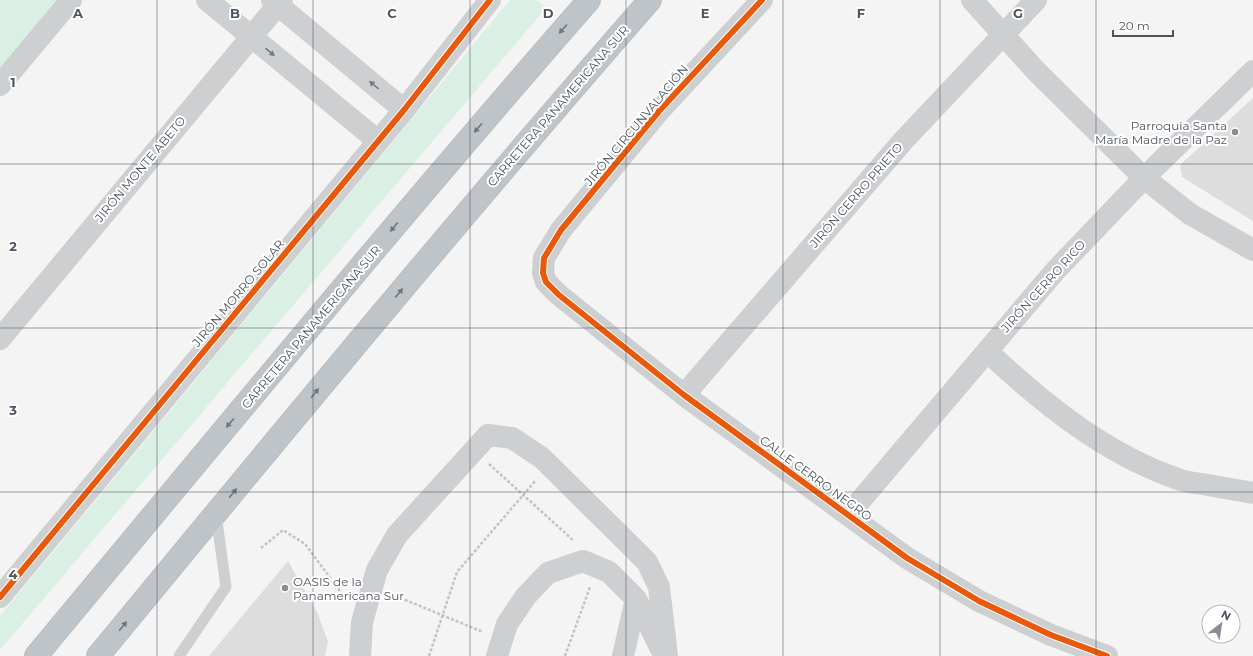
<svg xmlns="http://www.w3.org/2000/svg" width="1253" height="656" viewBox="0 0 1253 656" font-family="Montserrat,sans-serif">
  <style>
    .green { fill: #dbf0e4 }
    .building { fill: #ddddde }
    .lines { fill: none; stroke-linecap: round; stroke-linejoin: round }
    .motorway-casing { stroke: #b9bec2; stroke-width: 24 }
    .path { stroke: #bdc6c4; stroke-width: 2.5; stroke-dasharray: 3 2; stroke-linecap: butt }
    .service { stroke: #cecfd1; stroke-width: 11 }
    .minor { stroke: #cecfd1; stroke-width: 22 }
    .tertiary { stroke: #cecfd1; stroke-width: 22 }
    .motorway { stroke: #bfc4c8; stroke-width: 22 }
    .cycleway-casing { stroke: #fff; stroke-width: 8 }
    .cycleway { stroke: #e8590c; stroke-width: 6 }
    .oneway { fill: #6e767e }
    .oneway2 { fill: #737a81 }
    .grid { fill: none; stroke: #4c555f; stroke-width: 1; stroke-opacity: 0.55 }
    .poi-dot { fill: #878d93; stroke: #fff; stroke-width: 1.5 }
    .labels { text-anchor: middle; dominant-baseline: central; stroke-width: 4; stroke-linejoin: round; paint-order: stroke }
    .street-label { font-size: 12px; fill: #4c555f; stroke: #fff }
    .poi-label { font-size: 12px; fill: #4c555f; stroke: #fff; text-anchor: end }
    .grid-label { font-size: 13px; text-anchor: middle; font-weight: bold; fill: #4c555f; stroke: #fff; stroke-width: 4; stroke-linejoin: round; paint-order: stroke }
  </style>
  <rect width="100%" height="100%" fill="#f4f4f4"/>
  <!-- green -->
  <path class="green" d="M 0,0 L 61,0 L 0,73 Z
    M 510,0 L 537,0 L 546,8 L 0,650 L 0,616 Z"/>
  <!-- building -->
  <path class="building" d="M 1253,98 L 1253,221 L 1182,177 L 1180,165 Z
    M 288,561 L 318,614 L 328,642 L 325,656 L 209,656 Z"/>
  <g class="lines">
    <!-- motorway casing -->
    <g class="motorway-casing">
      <path id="motorway" d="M 36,656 C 219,436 401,215 589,0
        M 98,656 C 280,435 462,215 650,0"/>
    </g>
    <!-- path -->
    <path class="path" d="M 489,464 L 574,541
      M 261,548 L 283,530 L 305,544 L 346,599
      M 391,594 L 483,632
      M 429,656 L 457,572 L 536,480
      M 565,656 L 590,587"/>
    <!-- service -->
    <path class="service" d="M 179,656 L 226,587 L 216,514"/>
    <!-- minor -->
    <path class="minor" d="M 762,0 L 660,110 L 561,230 L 544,258 L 543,273 L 546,282 L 559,295 L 684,395 L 907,558 L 979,601 L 1051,635 L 1107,656
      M 972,0 L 1036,71 L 1144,178 L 1190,214 L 1253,250
      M 0,85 L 71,0
      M 404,110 L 490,0
      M 0,339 L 282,0
      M 987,351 C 1042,403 1105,454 1178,479 C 1185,482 1194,483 1202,484 C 1219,487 1236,490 1253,493
      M 684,395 L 903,141 L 1036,0
      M 848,515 L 1056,270 L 1144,178 L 1253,71
      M 360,656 L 362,622 L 377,570 L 397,535 L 488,435 L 512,438 L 542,458 L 647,562 L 659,587 L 667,656
      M 497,656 L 507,624 L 526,596 L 548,573 L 583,561 L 609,572 L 636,599 L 661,649
      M 623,656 L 636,599"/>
    <!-- tertiary -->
    <path class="tertiary" d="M 207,0 L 378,141
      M 0,597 L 404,110 L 272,0"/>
    <!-- motorway -->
    <use href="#motorway" class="motorway"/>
    <!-- cycleway casing -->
    <g class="cycleway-casing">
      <path id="cycleway" d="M 762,0 L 660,110 L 561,230 L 544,258 L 543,273 L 546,282 L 559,295 L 684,395 L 907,558 L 979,601 L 1051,635 L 1107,656
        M 0,597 L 404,110 L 490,0"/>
    </g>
    <!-- cycleway -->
    <use href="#cycleway" class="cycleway"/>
  </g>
  <!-- one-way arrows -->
  <defs><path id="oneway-solid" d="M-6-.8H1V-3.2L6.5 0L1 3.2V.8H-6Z"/></defs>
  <g class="oneway">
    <use href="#oneway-solid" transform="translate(563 29) rotate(131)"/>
    <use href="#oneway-solid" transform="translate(478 128) rotate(130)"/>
    <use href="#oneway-solid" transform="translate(394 227) rotate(130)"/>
    <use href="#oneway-solid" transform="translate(399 293) rotate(-50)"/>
    <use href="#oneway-solid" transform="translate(315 393) rotate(-51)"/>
    <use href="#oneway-solid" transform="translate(230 423) rotate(130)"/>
    <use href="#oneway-solid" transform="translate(233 493) rotate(-51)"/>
    <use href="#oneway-solid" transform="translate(123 626) rotate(-51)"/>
  </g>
  <g class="oneway2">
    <use href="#oneway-solid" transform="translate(270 52) rotate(40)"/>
    <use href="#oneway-solid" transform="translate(374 85) rotate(-140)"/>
  </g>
  <!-- grid -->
  <path class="grid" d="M 157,0 L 157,656M 313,0 L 313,656M 470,0 L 470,656M 626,0 L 626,656M 783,0 L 783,656M 940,0 L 940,656M 1096,0 L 1096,656M 0,164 L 1253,164M 0,328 L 1253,328M 0,492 L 1253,492"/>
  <!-- markers -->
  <g class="poi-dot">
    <circle cx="1235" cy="132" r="4"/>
    <circle cx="285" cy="588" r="4"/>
  </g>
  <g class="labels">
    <!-- street labels -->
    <g class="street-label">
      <text transform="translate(558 106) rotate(-49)">CARRETERA PANAMERICANA SUR</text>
      <text transform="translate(636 125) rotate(-50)">JIRÓN CIRCUNVALACIÓN</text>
      <text transform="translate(140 169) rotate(-50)">JIRÓN MONTE ABETO</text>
      <text transform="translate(856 195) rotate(-49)">JIRÓN CERRO PRIETO</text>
      <text transform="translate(1043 286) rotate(-48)">JIRÓN CERRO RICO</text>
      <text transform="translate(238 293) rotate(-50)">JIRÓN MORRO SOLAR</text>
      <text transform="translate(311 327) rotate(-50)">CARRETERA PANAMERICANA SUR</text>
      <text transform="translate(816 478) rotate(36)">CALLE CERRO NEGRO</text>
    </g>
    <!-- poi labels -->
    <g class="poi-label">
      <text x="1227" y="125">Parroquia Santa<tspan x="1227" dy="14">María Madre de la Paz</tspan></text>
      <text x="293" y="581" text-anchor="start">OASIS de la<tspan x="293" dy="14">Panamericana Sur</tspan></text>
    </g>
  </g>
  <g class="grid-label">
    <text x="78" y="18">A</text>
    <text x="235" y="18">B</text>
    <text x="392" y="18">C</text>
    <text x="548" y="18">D</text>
    <text x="705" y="18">E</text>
    <text x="861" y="18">F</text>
    <text x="1018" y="18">G</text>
    <text x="13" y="87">1</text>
    <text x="13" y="251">2</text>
    <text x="13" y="415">3</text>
    <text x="13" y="579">4</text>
  </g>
  <!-- north arrow -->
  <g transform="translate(1221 624) rotate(30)"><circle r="19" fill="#ffffff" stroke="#b7bbbf"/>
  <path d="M0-3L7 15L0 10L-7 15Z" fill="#878d93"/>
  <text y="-6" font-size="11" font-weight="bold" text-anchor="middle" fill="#4c555f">N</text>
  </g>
  <!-- scale -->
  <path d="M1113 30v6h60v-6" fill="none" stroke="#4c555f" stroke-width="2"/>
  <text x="1119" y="30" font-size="12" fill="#4c555f" stroke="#ffffff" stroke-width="3" paint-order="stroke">20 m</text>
</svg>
